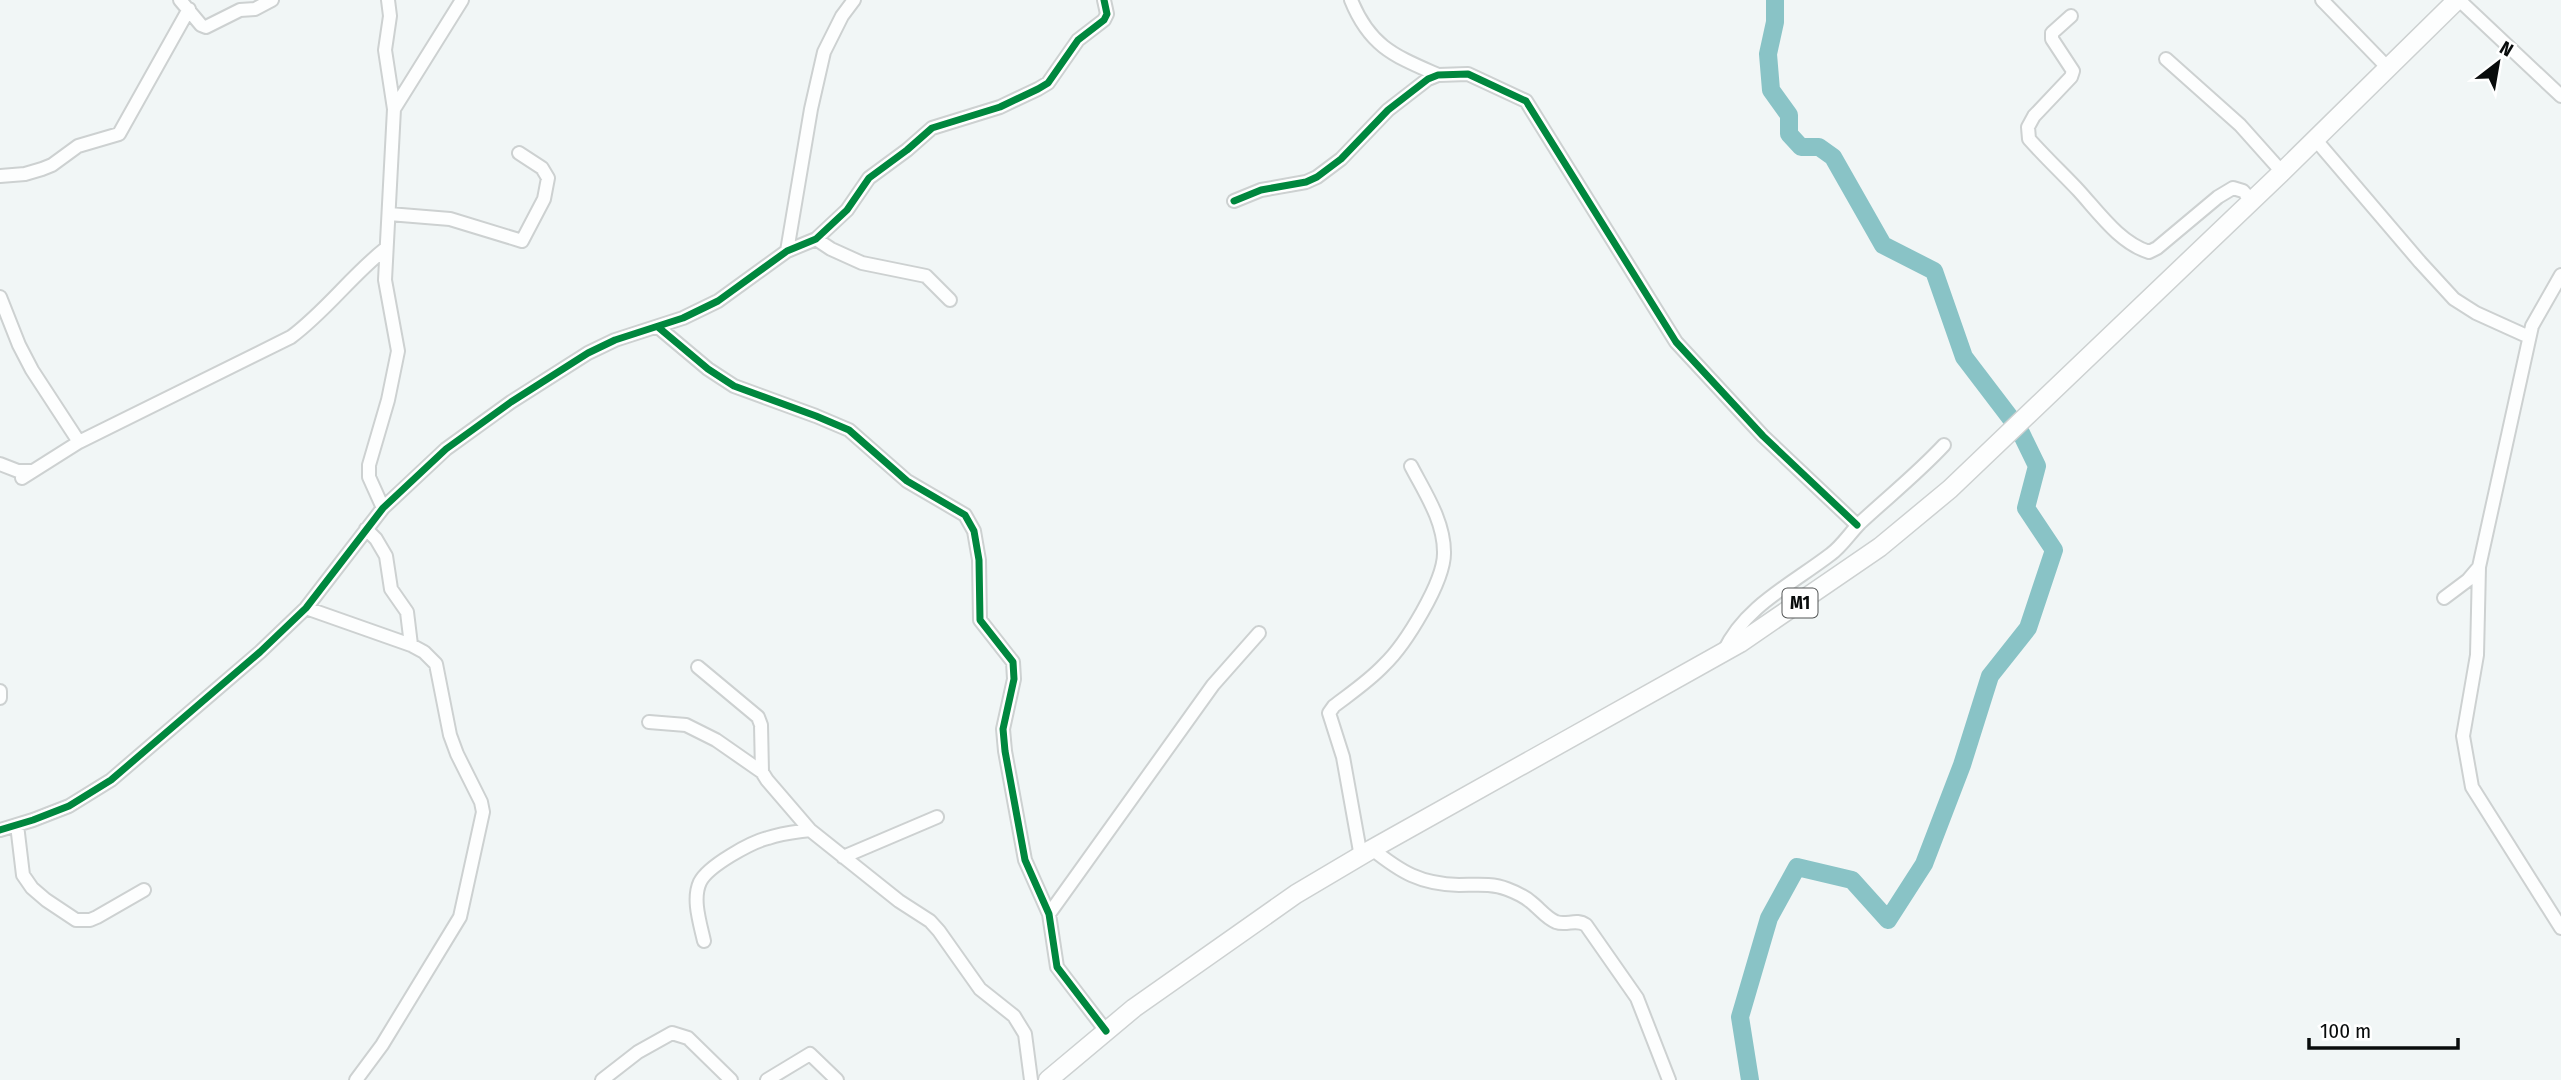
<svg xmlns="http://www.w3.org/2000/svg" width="2561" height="1080" viewBox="0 0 2561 1080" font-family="'Fira Sans Condensed',sans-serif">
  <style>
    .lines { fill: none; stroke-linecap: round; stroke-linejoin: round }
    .river { stroke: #89c3c6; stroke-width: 18 }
    .minor-casing { stroke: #cdd1d1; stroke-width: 16 }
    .highway-casing { stroke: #cdd1d1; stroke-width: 21 }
    .minor { stroke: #fdfefe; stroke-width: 12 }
    .highway { stroke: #fdfefe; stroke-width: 18 }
    .cycleway-casing { stroke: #fff; stroke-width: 11 }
    .cycleway { stroke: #00873e; stroke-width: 7 }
    .labels { text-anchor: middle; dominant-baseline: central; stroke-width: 7; stroke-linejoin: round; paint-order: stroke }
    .shield { fill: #fff; stroke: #535555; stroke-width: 2 }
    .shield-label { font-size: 18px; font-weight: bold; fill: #090c0c }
  </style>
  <rect width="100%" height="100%" fill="#f1f6f6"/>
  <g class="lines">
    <!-- river -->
    <path class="river" d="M 1775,0 L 1775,22 L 1768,54 L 1771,90 L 1789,115 L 1789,134 L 1801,147 L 1819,147 L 1833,157 L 1883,245 L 1934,271 L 1964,357 L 2012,420
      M 1750,1080 L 1740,1017 L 1769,918 L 1797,867 L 1852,880 L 1888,920 L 1924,864 L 1962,765 L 1990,676 L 2028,628 L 2054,550 L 2026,508 L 2037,466 L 2021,433"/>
    <!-- minor casing -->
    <g class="minor-casing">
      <path id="minor" d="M 180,0 L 201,25 L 206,27 L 240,10 L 255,9 L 272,0
        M 1351,0 C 1370,47 1395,56 1438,75
        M 2322,0 L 2388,68
        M 2459,0 L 2561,96
        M 2071,16 L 2052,33 L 2052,39 L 2073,71 L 2071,77 L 2034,116 L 2028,127 L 2029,139 C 2045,157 2063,174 2079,191 C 2099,213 2120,243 2149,252 L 2157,248 L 2218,197 L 2233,188 L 2243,191 L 2251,200
        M 2166,59 L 2240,125 L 2282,172
        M 394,109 L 462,0
        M 2315,139 L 2420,262 L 2454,299 L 2476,313 L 2529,337
        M 0,176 L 25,174 L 42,169 L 52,165 L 78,146 L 119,134 L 189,9
        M 1234,201 L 1261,190 L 1306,182 L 1317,177 L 1341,159 L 1388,110 L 1428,79 L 1438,75 L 1468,74 L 1526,101 L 1676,342 L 1763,436 L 1857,525
        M 389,214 L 450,219 L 522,241 L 544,199 L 548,178 L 542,168 L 519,153
        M 816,239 L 831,249 L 862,263 L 926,276 L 950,300
        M 787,251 L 811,109 L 824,52 L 842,16 L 854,0
        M 0,297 L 19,345 L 32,370 L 79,442
        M 658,327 L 708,369 L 734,386 L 816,416 L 849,430 L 907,481 L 965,515 L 974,531 L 979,560 L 980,620 L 1013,662 L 1014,679 L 1003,729 L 1005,751 L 1025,860 L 1049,914 L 1057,967 L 1106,1031
        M 0,464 L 18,471 L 32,471
        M 22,478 L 79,442 L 291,337 C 326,311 351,276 385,249
        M 383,508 L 369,477 L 369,465 L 388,400 L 398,351 L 385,280 L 394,109 L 385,50 L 390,16 L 388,0
        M 366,529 L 376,539 L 386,556 L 391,589 L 407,612 L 411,645
        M 2479,567 L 2477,655 L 2463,736 L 2472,787 L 2561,928
        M 2444,598 L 2468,580 L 2479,567 L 2532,326 L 2561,275
        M 306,608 L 411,645 L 424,652 L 436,664 L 450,735 L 457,754 L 481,802 L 483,812 L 460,917 L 382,1045 L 356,1080
        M 1724,651 C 1745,606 1792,584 1831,554 C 1842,546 1850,533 1860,523 C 1888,497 1918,473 1944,445
        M 698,667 L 758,717 L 761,725 L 762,772 L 767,780 L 810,830 L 899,901 L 930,921 L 939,931 L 980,989 L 1014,1016 L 1025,1034 L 1031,1080
        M 0,691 L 0,698
        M 649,722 L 686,725 L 716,740 L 762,772
        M 17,825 L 23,875 L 32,888 L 46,900 L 76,920 L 90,920 L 97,917 L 144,890
        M 0,830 L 33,820 L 69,806 L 111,780 L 260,652 L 306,608 L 383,508 L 446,449 L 511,402 L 588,353 L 615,340 L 683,318 L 718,301 L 787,251 L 816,239 L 847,210 L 869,178 L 907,150 L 932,128 L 1000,107 L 1038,89 L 1048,83 L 1078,40 L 1104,20 L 1107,14 L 1104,0
        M 1372,849 C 1401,872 1420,884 1459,885 C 1475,885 1492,883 1507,889 C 1515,892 1524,896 1531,902 C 1539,908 1546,918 1556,922 C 1567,926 1576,918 1586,925 L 1637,998 L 1669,1080
        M 843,857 L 937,817
        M 1361,857 L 1343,757 L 1329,713 L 1334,706 C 1351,693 1369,681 1384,665 C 1405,645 1445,581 1444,552 C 1444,521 1425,493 1411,466
        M 1049,914 L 1213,685 L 1259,633
        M 704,941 C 700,923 692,899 700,882 C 708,866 751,842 768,838 C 782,833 796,832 810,830
        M 602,1080 L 638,1052 L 672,1033 L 688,1038 L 731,1080
        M 767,1080 L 810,1054 L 837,1080"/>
    </g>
    <!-- highway casing -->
    <g class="highway-casing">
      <path id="highway" d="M 1048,1080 L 1134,1008 L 1296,894 L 1372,849 L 1740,643 L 1880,547 L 1950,489 L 2282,172 L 2457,0"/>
    </g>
    <!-- minor -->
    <use href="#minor" class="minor"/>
    <!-- highway -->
    <use href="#highway" class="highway"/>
    <!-- cycleway casing -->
    <g class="cycleway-casing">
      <path id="cycleway" d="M 1234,201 L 1261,190 L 1306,182 L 1317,177 L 1341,159 L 1388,110 L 1428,79 L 1438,75 L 1468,74 L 1526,101 L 1676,342 L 1763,436 L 1857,525
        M 658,327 L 708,369 L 734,386 L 816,416 L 849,430 L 907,481 L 965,515 L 974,531 L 979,560 L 980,620 L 1013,662 L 1014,679 L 1003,729 L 1005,751 L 1025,860 L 1049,914 L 1057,967 L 1106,1031
        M 0,830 L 33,820 L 69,806 L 111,780 L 260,652 L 306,608 L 383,508 L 446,449 L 511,402 L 588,353 L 615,340 L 683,318 L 718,301 L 787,251 L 816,239 L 847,210 L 869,178 L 907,150 L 932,128 L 1000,107 L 1038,89 L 1048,83 L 1078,40 L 1104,20 L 1107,14 L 1104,0"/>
    </g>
    <!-- cycleway -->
    <use href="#cycleway" class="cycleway"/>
  </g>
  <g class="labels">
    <!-- shield labels -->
    <rect class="shield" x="1782.5" y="588.5" width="35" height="29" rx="5"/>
    <g class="shield-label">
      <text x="1800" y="603">M1</text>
    </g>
  </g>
  <!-- north arrow -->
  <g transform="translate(2498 63) rotate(31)" stroke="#ffffff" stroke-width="5" paint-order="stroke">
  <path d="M0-5L12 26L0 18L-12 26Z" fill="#090c0c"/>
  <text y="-10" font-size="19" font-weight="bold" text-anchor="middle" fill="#090c0c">N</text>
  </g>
  <!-- scale -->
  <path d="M2309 1038v10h149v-10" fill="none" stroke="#090c0c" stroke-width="3.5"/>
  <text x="2320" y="1038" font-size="21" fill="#090c0c" stroke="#ffffff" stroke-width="5" paint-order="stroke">100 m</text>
</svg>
